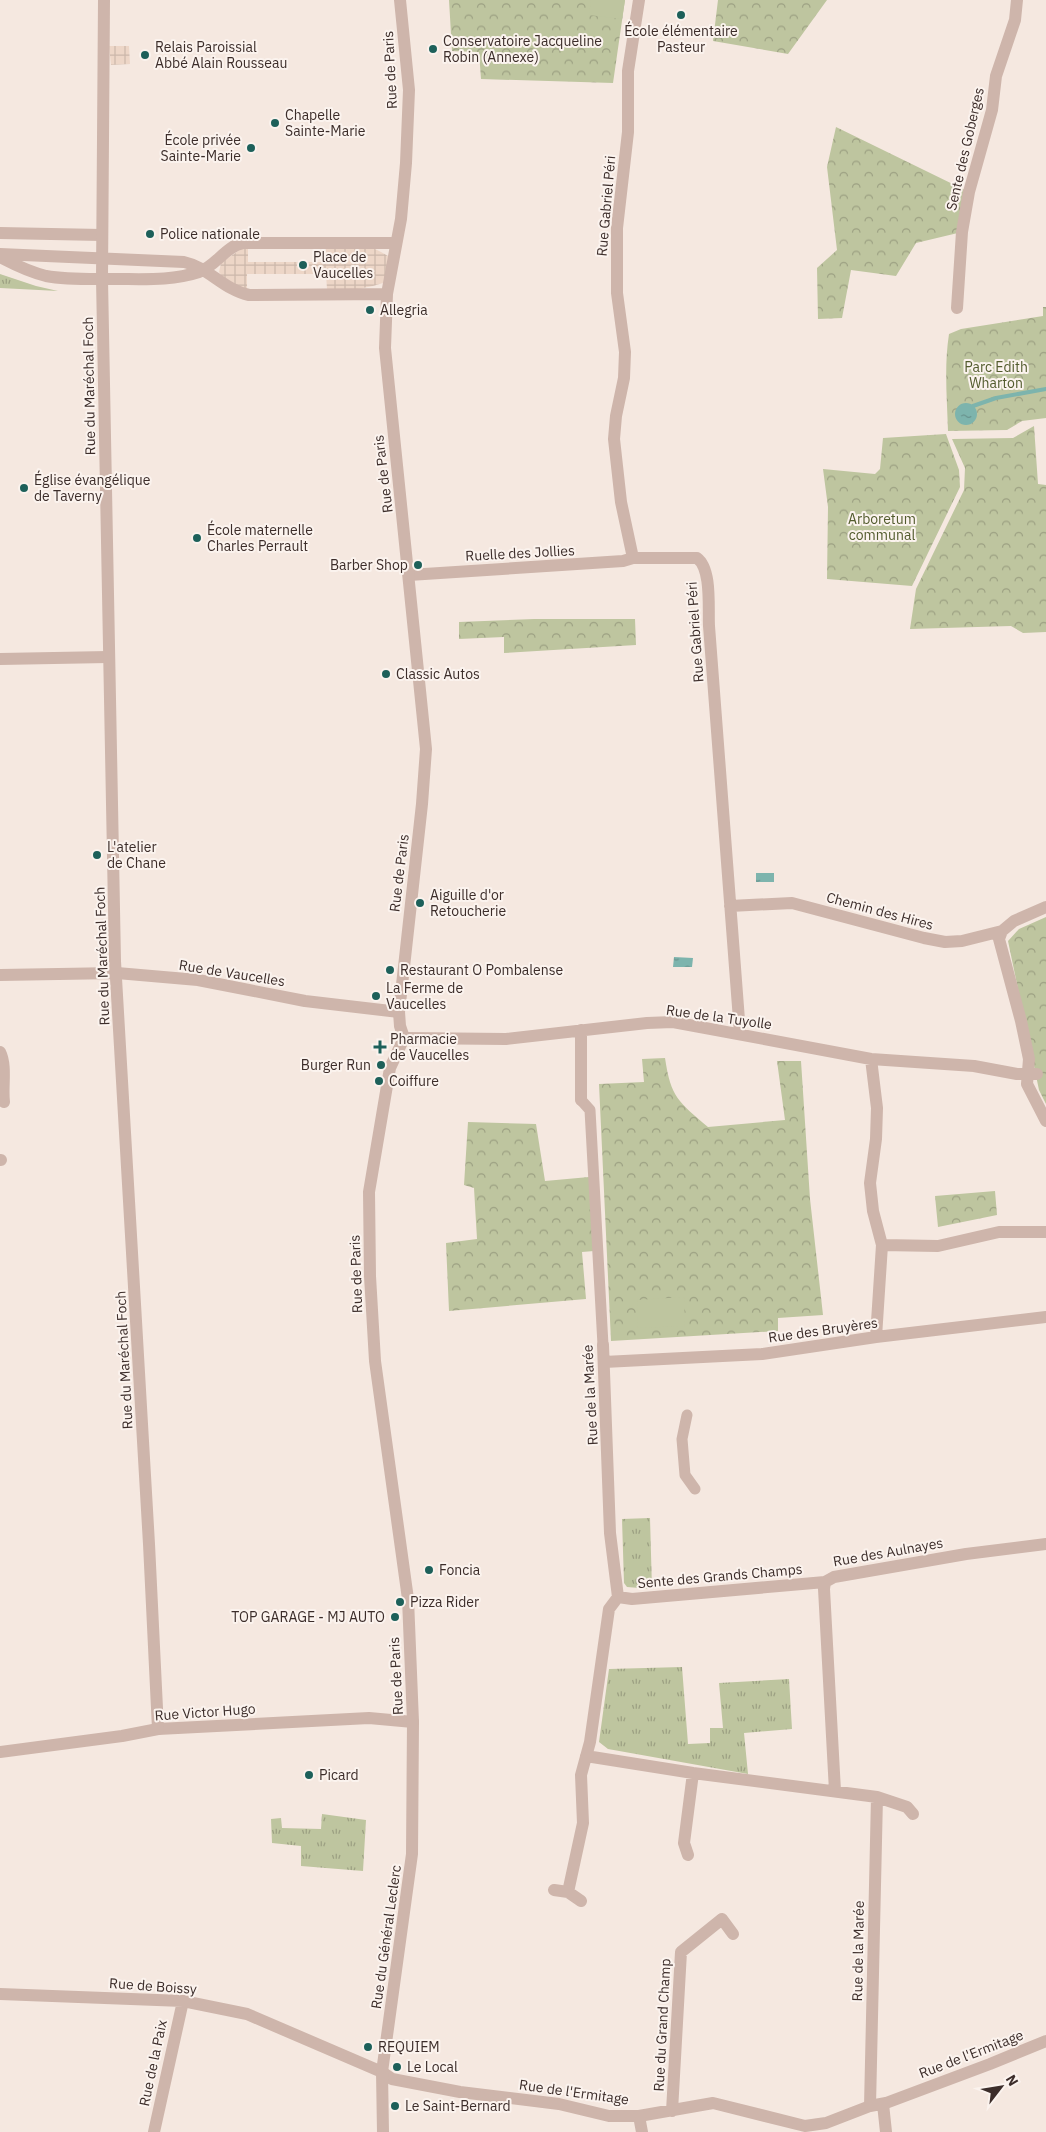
<svg xmlns="http://www.w3.org/2000/svg" width="1046" height="2132" viewBox="0 0 1046 2132" font-family="'IBM Plex Sans',sans-serif">
  <style>
    .grass { fill: url(#grass-tufts) }
    .forest { fill: url(#forest-crowns) }
    .garden { fill: #bec59f }
    .plaza { fill: url(#plaza-grid) }
    .water { fill: url(#water-ripples) }
    .lines { fill: none; stroke-linecap: round; stroke-linejoin: round }
    .stream { stroke: #7db4ad; stroke-width: 4 }
    .pedestrian { stroke: #ceb5ab; stroke-width: 11 }
    .minor { stroke: #ceb5ab; stroke-width: 12 }
    .tertiary { stroke: #ceb5ab; stroke-width: 12 }
    .poi-dot { fill: #1d605a; stroke: #fbf3ee; stroke-width: 2 }
    .labels { text-anchor: middle; dominant-baseline: central; stroke-width: 4; stroke-linejoin: round; paint-order: stroke }
    .poi-label { font-size: 14px; fill: #3c2d2a; stroke: #fbf3ee; text-anchor: start }
    .street-label { font-size: 14px; fill: #3c2d2a; stroke: #fbf3ee }
    .park-label { font-size: 14px; fill: #525b2d; stroke: #fbf3ee }
  </style>
  <defs>
    <pattern id="grass-tufts" width="24" height="20" patternUnits="userSpaceOnUse" patternTransform="scale(1.25)"><rect width="24" height="20" fill="#bec59f"/><path d="M3 7l-1-3M5 7V3M7 7l1-3M15 17l-1-3M17 17v-4M19 17l1-3" fill="none" stroke="#9ca082"/></pattern>
    <pattern id="forest-crowns" width="20" height="18" patternUnits="userSpaceOnUse" patternTransform="scale(1.25)"><rect width="20" height="18" fill="#bec59f"/><path d="M2 6a3 3 0 1 1 6 0M12 15a3 3 0 1 1 6 0" fill="none" stroke="#9ca082"/></pattern>
    <pattern id="plaza-grid" width="8" height="8" patternUnits="userSpaceOnUse" patternTransform="scale(1.25)"><rect width="8" height="8" fill="#edd6c7"/><path d="M0 4h8M4 0v8" fill="none" stroke="#ccb8ab"/></pattern>
    <pattern id="water-ripples" width="26" height="14" patternUnits="userSpaceOnUse" patternTransform="scale(1.25)"><rect width="26" height="14" fill="#7db4ad"/><path d="M2 4q2-2 4 0t4 0M15 11q2-2 4 0t4 0" fill="none" stroke="#68938d"/></pattern>
  </defs>
  <rect width="100%" height="100%" fill="#f5e8e0"/>
  <!-- grass -->
  <path class="grass" d="M 0,274 L 36,286 L 58,291 L 0,288 Z
    M 650,1518 L 652,1589 L 627,1587 L 624,1583 L 622,1519 Z
    M 682,1667 L 688,1744 L 710,1743 L 710,1728 L 723,1728 L 719,1683 L 789,1679 L 792,1729 L 744,1733 L 748,1774 L 608,1749 L 599,1742 L 609,1669 Z
    M 322,1814 L 366,1820 L 363,1871 L 301,1866 L 301,1846 L 272,1843 L 271,1819 L 281,1818 L 282,1828 L 321,1829 Z"/>
  <!-- forest -->
  <path class="forest" d="M 449,0 L 625,0 L 613,83 L 481,79 L 479,52 L 452,51 Z
    M 718,0 L 827,0 L 788,54 L 713,41 Z
    M 836,127 L 969,192 L 962,232 L 916,243 L 896,276 L 851,270 L 842,318 L 818,319 L 817,268 L 837,250 L 827,167 Z
    M 1043,307 L 1046,307 L 1046,418 L 1022,421 L 1007,430 L 948,431 C 947,398 944,366 949,334 L 961,329 L 1043,316 Z
    M 1034,426 L 1038,484 L 1046,485 L 1046,632 L 1023,633 L 1011,626 L 910,629 L 916,589 L 964,490 L 965,468 L 952,439 L 1013,438 Z
    M 946,434 L 959,470 L 960,487 L 912,586 L 827,579 L 828,507 L 823,469 L 875,474 L 880,469 L 883,438 Z
    M 534,619 L 635,619 L 636,645 L 504,653 L 504,637 L 459,639 L 459,622 Z
    M 1046,917 L 1046,1104 L 1039,1090 L 1008,941 L 1019,929 Z
    M 665,1058 C 671,1098 678,1101 708,1127 L 785,1120 L 777,1061 L 801,1061 L 810,1199 L 823,1315 L 778,1318 L 778,1331 L 611,1341 L 599,1084 L 644,1082 L 642,1059 Z
    M 468,1122 L 536,1124 L 545,1181 L 589,1177 L 594,1251 L 582,1252 L 586,1299 L 449,1311 L 446,1243 L 477,1239 L 474,1188 L 464,1185 Z
    M 995,1191 L 997,1215 L 938,1227 L 935,1196 Z"/>
  <!-- garden -->
  <path class="garden" d="M 591,0 L 625,0 L 622,19 L 589,15 Z
    M 684,1297 L 685,1326 L 638,1328 L 637,1300 Z"/>
  <!-- plaza -->
  <path class="plaza" d="M 109,46 L 129,46 L 130,64 L 111,65 Z
    M 326,248 L 373,248 L 381,252 L 388,256 L 386,279 L 383,283 L 373,286 L 353,290 L 327,289 L 326,274 L 247,274 L 247,288 L 242,289 L 222,276 L 219,272 L 221,263 L 241,249 L 248,249 L 248,262 L 325,262 Z"/>
  <!-- water -->
  <path class="water" d="M955 414a11 11 0 1 1 22 0a11 11 0 1 1-22 0Z
    M 756,873 L 774,873 L 774,882 L 756,882 Z
    M 674,957 L 693,958 L 692,967 L 673,967 Z"/>
  <g class="lines">
    <!-- stream -->
    <path class="stream" d="M 973,406 L 996,398 L 1046,389"/>
    <!-- pedestrian -->
    <path class="pedestrian" d="M 581,1100 L 590,1110 L 603,1345
      M 687,1415 L 682,1439 L 685,1475 L 695,1489"/>
    <!-- minor -->
    <path class="minor" d="M 0,233 L 102,235
      M 957,308 L 962,232 L 969,192 L 992,110 L 996,76 L 1015,20 L 1017,0
      M 633,558 L 621,502 L 614,439 L 616,416 L 624,378 L 625,352 L 617,293 L 617,228 L 628,132 L 628,71 L 639,0
      M 409,575 L 623,561 L 633,558 L 697,558 C 712,569 708,608 709,626 L 740,1033
      M 0,659 L 108,657
      M 730,906 L 792,903 L 924,938 L 945,942 L 962,941 L 1002,931 L 1014,921 L 1046,907
      M 1002,931 L 999,939 L 1021,1021 L 1029,1059 L 1027,1084 L 1046,1121
      M 0,975 L 117,973 L 198,980 L 305,1001 L 399,1012
      M 581,1030 L 581,1100
      M 404,1038 L 506,1039 L 647,1023 L 673,1022 L 871,1059 L 974,1066 L 1017,1074 L 1037,1074
      M 0,1052 C 7,1066 2,1087 4,1102
      M 871,1059 L 877,1108 L 876,1139 L 870,1183 L 873,1211 L 882,1245 L 876,1337
      M 0,1160 L 1,1160
      M 882,1245 L 938,1246 L 999,1232 L 1046,1232
      M 604,1362 L 762,1354 L 876,1337 L 1046,1317
      M 618,1597 L 632,1599 L 825,1582
      M 158,1729 L 369,1718 L 413,1722
      M 586,1756 L 693,1773 L 877,1797 L 907,1807 L 913,1814
      M 835,1791 L 824,1589 L 825,1582 L 834,1577 L 966,1554 L 1046,1544
      M 688,1855 L 684,1843 L 693,1773
      M 554,1890 L 568,1892 L 581,1901
      M 568,1892 L 583,1823 L 581,1775 L 590,1742 L 609,1609 L 618,1597 L 610,1533 L 603,1345
      M 0,1994 L 183,2001 L 247,2014 L 382,2072 L 392,2079 L 460,2092 L 559,2104 L 609,2116 L 639,2116 L 713,2103 L 805,2126 L 826,2123 L 870,2106 L 886,2103 L 990,2064 L 1046,2041
      M 883,2104 L 886,2132
      M 870,2106 L 877,1797
      M 672,2111 L 681,1952 L 722,1919 L 733,1934
      M 639,2116 L 642,2132
      M 154,2132 L 183,2001"/>
    <!-- tertiary -->
    <path class="tertiary" d="M 0,254 L 184,262 C 208,267 224,290 249,295 L 387,294
      M 0,257 C 15,265 30,272 46,276 C 68,280 93,279 115,279 C 144,279 172,281 199,272 C 216,266 226,246 243,243 L 396,243
      M 0,1752 L 122,1736 L 158,1729 L 149,1544 L 115,961 L 102,279 L 104,0
      M 383,2132 L 382,2072 L 412,1854 L 413,1722 L 408,1599 L 375,1361 L 370,1276 L 369,1192 L 390,1068 L 404,1038 L 400,1026 L 399,1012 L 422,804 L 426,749 L 385,348 L 387,294 L 401,219 L 406,163 L 409,90 L 400,0"/>
  </g>
  <!-- markers -->
  <g class="poi-dot">
    <circle cx="681" cy="15" r="5"/>
    <circle cx="433" cy="49" r="5"/>
    <circle cx="145" cy="55" r="5"/>
    <circle cx="275" cy="123" r="5"/>
    <circle cx="251" cy="148" r="5"/>
    <circle cx="150" cy="234" r="5"/>
    <circle cx="303" cy="265" r="5"/>
    <circle cx="370" cy="310" r="5"/>
    <circle cx="24" cy="488" r="5"/>
    <circle cx="197" cy="538" r="5"/>
    <circle cx="418" cy="565" r="5"/>
    <circle cx="386" cy="674" r="5"/>
    <circle cx="97" cy="855" r="5"/>
    <circle cx="420" cy="903" r="5"/>
    <circle cx="390" cy="970" r="5"/>
    <circle cx="376" cy="996" r="5"/>
    <path d="M377.5 1039.5h5v5h5v5h-5v5h-5v-5h-5v-5h5z"/>
    <circle cx="381" cy="1065" r="5"/>
    <circle cx="379" cy="1081" r="5"/>
    <circle cx="429" cy="1570" r="5"/>
    <circle cx="400" cy="1602" r="5"/>
    <circle cx="395" cy="1617" r="5"/>
    <circle cx="309" cy="1775" r="5"/>
    <circle cx="368" cy="2047" r="5"/>
    <circle cx="397" cy="2067" r="5"/>
    <circle cx="395" cy="2106" r="5"/>
  </g>
  <g class="labels">
    <!-- poi labels -->
    <g class="poi-label">
      <text x="681" y="31" text-anchor="middle">École élémentaire<tspan x="681" dy="16">Pasteur</tspan></text>
      <text x="443" y="41">Conservatoire Jacqueline<tspan x="443" dy="16">Robin (Annexe)</tspan></text>
      <text x="155" y="47">Relais Paroissial<tspan x="155" dy="16">Abbé Alain Rousseau</tspan></text>
      <text x="285" y="115">Chapelle<tspan x="285" dy="16">Sainte-Marie</tspan></text>
      <text x="241" y="140" text-anchor="end">École privée<tspan x="241" dy="16">Sainte-Marie</tspan></text>
      <text x="160" y="234">Police nationale</text>
      <text x="313" y="257">Place de<tspan x="313" dy="16">Vaucelles</tspan></text>
      <text x="380" y="310">Allegria</text>
      <text x="34" y="480">Église évangélique<tspan x="34" dy="16">de Taverny</tspan></text>
      <text x="207" y="530">École maternelle<tspan x="207" dy="16">Charles Perrault</tspan></text>
      <text x="408" y="565" text-anchor="end">Barber Shop</text>
      <text x="396" y="674">Classic Autos</text>
      <text x="107" y="847">L'atelier<tspan x="107" dy="16">de Chane</tspan></text>
      <text x="430" y="895">Aiguille d'or<tspan x="430" dy="16">Retoucherie</tspan></text>
      <text x="400" y="970">Restaurant O Pombalense</text>
      <text x="386" y="988">La Ferme de<tspan x="386" dy="16">Vaucelles</tspan></text>
      <text x="390" y="1039">Pharmacie<tspan x="390" dy="16">de Vaucelles</tspan></text>
      <text x="371" y="1065" text-anchor="end">Burger Run</text>
      <text x="389" y="1081">Coiffure</text>
      <text x="439" y="1570">Foncia</text>
      <text x="410" y="1602">Pizza Rider</text>
      <text x="385" y="1617" text-anchor="end">TOP GARAGE - MJ AUTO</text>
      <text x="319" y="1775">Picard</text>
      <text x="378" y="2047">REQUIEM</text>
      <text x="407" y="2067">Le Local</text>
      <text x="405" y="2106">Le Saint-Bernard</text>
    </g>
    <!-- street labels -->
    <g class="street-label">
      <text transform="translate(390 70) rotate(-93)">Rue de Paris</text>
      <text transform="translate(965 149) rotate(-77)">Sente des Goberges</text>
      <text transform="translate(606 206) rotate(-85)">Rue Gabriel Péri</text>
      <text transform="translate(89 386) rotate(-91)">Rue du Maréchal Foch</text>
      <text transform="translate(383 474) rotate(-97)">Rue de Paris</text>
      <text transform="translate(520 553) rotate(-3)">Ruelle des Jollies</text>
      <text transform="translate(695 632) rotate(-94)">Rue Gabriel Péri</text>
      <text transform="translate(399 873) rotate(-83)">Rue de Paris</text>
      <text transform="translate(880 911) rotate(15)">Chemin des Hires</text>
      <text transform="translate(102 956) rotate(-92)">Rue du Maréchal Foch</text>
      <text transform="translate(232 973) rotate(9)">Rue de Vaucelles</text>
      <text transform="translate(719 1017) rotate(8)">Rue de la Tuyolle</text>
      <text transform="translate(356 1274) rotate(-92)">Rue de Paris</text>
      <text transform="translate(823 1330) rotate(-8)">Rue des Bruyères</text>
      <text transform="translate(124 1360) rotate(-93)">Rue du Maréchal Foch</text>
      <text transform="translate(590 1395) rotate(-93)">Rue de la Marée</text>
      <text transform="translate(888 1552) rotate(-10)">Rue des Aulnayes</text>
      <text transform="translate(720 1576) rotate(-5)">Sente des Grands Champs</text>
      <text transform="translate(396 1676) rotate(-93)">Rue de Paris</text>
      <text transform="translate(205 1712) rotate(-4)">Rue Victor Hugo</text>
      <text transform="translate(386 1937) rotate(-82)">Rue du Général Leclerc</text>
      <text transform="translate(858 1951) rotate(-89)">Rue de la Marée</text>
      <text transform="translate(153 1986) rotate(4)">Rue de Boissy</text>
      <text transform="translate(662 2025) rotate(-87)">Rue du Grand Champ</text>
      <text transform="translate(971 2054) rotate(-21)">Rue de l'Ermitage</text>
      <text transform="translate(153 2063) rotate(-78)">Rue de la Paix</text>
      <text transform="translate(574 2092) rotate(8)">Rue de l'Ermitage</text>
    </g>
    <!-- park labels -->
    <g class="park-label">
      <text x="996" y="367">Parc Edith<tspan x="996" dy="16">Wharton</tspan></text>
      <text x="882" y="519">Arboretum<tspan x="882" dy="16">communal</tspan></text>
    </g>
  </g>
  <!-- north arrow -->
  <g transform="translate(1001 2087) rotate(59)" stroke="#fbf3ee" stroke-width="4" paint-order="stroke">
  <path d="M0-4L9 19L0 12L-9 19Z" fill="#3c2d2a"/>
  <text y="-8" font-size="14" font-weight="bold" text-anchor="middle" fill="#3c2d2a">N</text>
  </g>
</svg>
